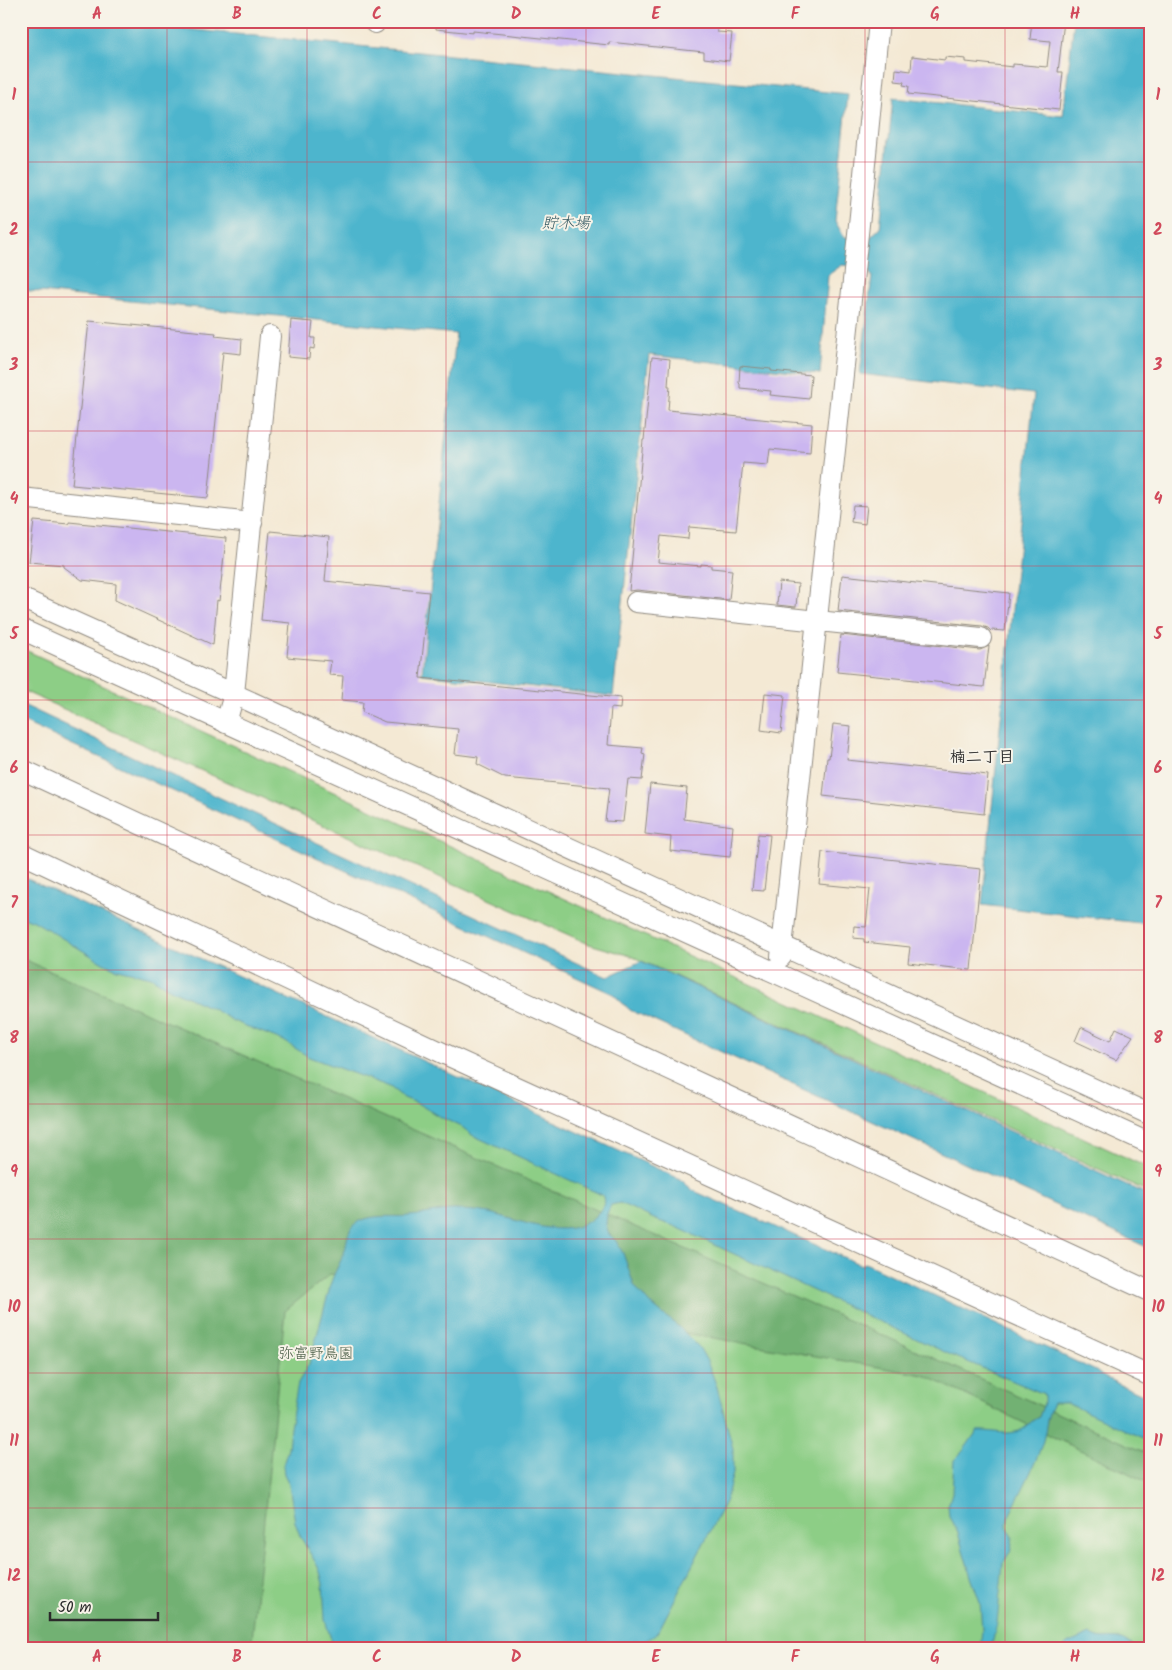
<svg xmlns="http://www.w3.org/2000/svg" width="1172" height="1670" viewBox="0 0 1172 1670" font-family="Kalam,'Klee One',sans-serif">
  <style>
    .green { fill: #8dce86; stroke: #5c7c58 }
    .forest { fill: #72b173; stroke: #4e6e4f }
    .water { fill: #4eb5cd; stroke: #3c707c }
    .building { fill: #cbb6f0 }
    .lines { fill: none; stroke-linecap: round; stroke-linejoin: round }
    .minor-casing { stroke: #908a80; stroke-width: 22 }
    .minor { stroke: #fff; stroke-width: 20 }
    .grid { fill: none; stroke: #d1495b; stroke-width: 1; stroke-opacity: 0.55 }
    .labels { text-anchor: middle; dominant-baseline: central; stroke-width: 4; stroke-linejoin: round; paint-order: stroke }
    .park-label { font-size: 15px; fill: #485c46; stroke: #f7f3e8 }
    .water-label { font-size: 16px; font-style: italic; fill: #375b64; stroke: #f7f3e8 }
    .neighbourhood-label { font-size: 16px; font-weight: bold; fill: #2b2b2b; stroke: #f7f3e8 }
    .neatline { fill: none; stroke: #d1495b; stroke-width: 2 }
    .grid-label { font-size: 16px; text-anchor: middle; font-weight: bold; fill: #d1495b }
  </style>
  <rect width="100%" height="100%" fill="#f7f3e8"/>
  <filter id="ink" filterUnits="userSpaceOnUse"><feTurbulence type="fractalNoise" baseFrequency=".02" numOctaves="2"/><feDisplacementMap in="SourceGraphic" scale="10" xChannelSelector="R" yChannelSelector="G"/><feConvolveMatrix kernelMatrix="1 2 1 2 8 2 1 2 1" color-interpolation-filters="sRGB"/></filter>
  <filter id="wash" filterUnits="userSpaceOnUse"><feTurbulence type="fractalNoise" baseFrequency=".0096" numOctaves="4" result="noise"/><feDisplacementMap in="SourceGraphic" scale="20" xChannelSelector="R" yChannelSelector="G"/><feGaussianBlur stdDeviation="1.12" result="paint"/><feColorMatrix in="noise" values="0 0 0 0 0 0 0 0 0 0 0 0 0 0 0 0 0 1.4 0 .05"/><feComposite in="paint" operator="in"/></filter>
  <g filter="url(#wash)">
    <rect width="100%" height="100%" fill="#f4e9d4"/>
    <!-- green -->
    <path class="green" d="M 21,648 L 1151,1169 L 1151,1193 L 631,956 L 589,944 L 21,690 Z
      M 21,892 L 1151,1413 L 1151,1649 L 21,1649 Z"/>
    <!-- forest -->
    <path class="forest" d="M 21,958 L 907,1346 L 1151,1455 L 1151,1484 L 924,1375 L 389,1281 L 330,1274 L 285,1311 L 251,1649 L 21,1649 Z"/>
    <!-- water -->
    <path class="water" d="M 21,21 L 103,21 L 848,94 L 835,221 L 844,237 L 868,239 L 880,228 L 893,98 L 1063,116 L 1074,21 L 1151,21 L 1151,909 L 1149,924 L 982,905 L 1034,394 L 860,374 L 872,276 L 865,267 L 842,265 L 828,275 L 820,374 L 649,355 L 613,696 L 422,674 L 456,334 L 21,290 Z
      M 21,704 L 229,802 L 607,977 L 641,961 L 1151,1196 L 1151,1249 L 630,1010 L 613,994 L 21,721 Z
      M 21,876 L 680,1179 L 694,1191 L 861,1265 L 865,1263 L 1096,1371 L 1102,1376 L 1151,1399 L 1151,1442 L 1067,1403 L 1053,1403 C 1045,1419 1047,1429 1042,1444 C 1033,1470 1020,1494 1008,1518 L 1007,1526 L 1013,1537 L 1012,1543 L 1010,1552 L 1003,1563 L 997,1623 L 991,1649 L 980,1649 L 982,1630 L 980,1602 L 971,1577 L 958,1533 L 949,1517 L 948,1506 L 952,1493 L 954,1460 L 963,1451 L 977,1431 C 990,1430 1004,1435 1015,1432 C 1027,1430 1030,1420 1039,1417 L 1044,1403 L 1044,1394 L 951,1355 L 674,1226 L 656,1220 L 620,1203 L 611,1205 L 607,1214 L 606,1225 L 609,1234 L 616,1241 L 623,1253 L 634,1285 L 647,1301 L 680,1328 L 699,1347 L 708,1363 L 717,1387 L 733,1449 L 733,1473 L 726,1500 L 659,1630 L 654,1636 L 631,1649 L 334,1649 L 325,1620 L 323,1584 L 320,1572 L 317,1565 L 300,1536 L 295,1522 L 289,1484 L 284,1474 L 283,1465 L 288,1449 L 290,1428 L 298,1383 L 309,1364 L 329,1291 C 331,1277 339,1266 344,1253 C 347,1246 346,1238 350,1231 C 361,1211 391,1218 409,1216 C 426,1215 442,1209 458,1210 C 468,1210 479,1211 489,1213 C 519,1219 567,1243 594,1217 C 600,1212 607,1203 602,1195 L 472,1135 L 462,1127 L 440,1117 L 417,1103 L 404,1098 L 390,1087 L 309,1057 L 284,1041 L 233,1021 L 213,1009 L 170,989 L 151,977 L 117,969 L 103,963 L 34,921 L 21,916 Z
      M 1090,1634 C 1103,1642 1104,1637 1117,1639 C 1124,1640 1133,1646 1140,1649 L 1062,1649 L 1067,1644 Z"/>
    <g id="blocks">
      <!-- building -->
      <path class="building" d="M 436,21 L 704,21 L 703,25 L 717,27 L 717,32 L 732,33 L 729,61 L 704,58 L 704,52 L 609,42 L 609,45 L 473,31 L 473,33 L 436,29 Z
        M 1032,21 L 1064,21 L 1058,72 L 1063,72 L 1059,110 L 908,94 L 909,86 L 903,85 L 904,82 L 895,81 L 896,69 L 911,71 L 912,56 L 945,60 L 945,57 L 966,59 L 966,62 L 1013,67 L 1013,64 L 1047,67 L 1050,41 L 1030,39 Z
        M 291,320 L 313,322 L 311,338 L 315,338 L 314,349 L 310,348 L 309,359 L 288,357 Z
        M 89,321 L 216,333 L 215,336 L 242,339 L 241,354 L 223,352 L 208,498 L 72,485 Z
        M 652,357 L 670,359 L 668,386 L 670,386 L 668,410 L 812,424 L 810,453 L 770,449 L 768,465 L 743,463 L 736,531 L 689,527 L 688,539 L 661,536 L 658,562 L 701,566 L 701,564 L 711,565 L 711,568 L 732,570 L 729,600 L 637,590 L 629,591 L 643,440 L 644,440 Z
        M 740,366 L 771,369 L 771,371 L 811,375 L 809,399 L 770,395 L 771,391 L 740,388 L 740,384 L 739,383 Z
        M 853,505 L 867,506 L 865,524 L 851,522 Z
        M 34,521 L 69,524 L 69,522 L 226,538 L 219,601 L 217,600 L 213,645 L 115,600 L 116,584 L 82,580 L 64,567 L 64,565 L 29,562 Z
        M 270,531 L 329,537 L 325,581 L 429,592 L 420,678 L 621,698 L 620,709 L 611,708 L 608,745 L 643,748 L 642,753 L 645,754 L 642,780 L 628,779 L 623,822 L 605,821 L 609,788 L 505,778 L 477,764 L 478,757 L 455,754 L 458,729 L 385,722 L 362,712 L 363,702 L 341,700 L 343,676 L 329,675 L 331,661 L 287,657 L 290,623 L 261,620 Z
        M 842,575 L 1009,593 L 1005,631 L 991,630 L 991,631 L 988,628 L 982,626 L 838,611 Z
        M 779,582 L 798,584 L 796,607 L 777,605 Z
        M 841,635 L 980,650 L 989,646 L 984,687 L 837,672 Z
        M 765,693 L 785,695 L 781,733 L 761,730 Z
        M 833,724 L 851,726 L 847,760 L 988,775 L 984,814 L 823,796 L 827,758 L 829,758 Z
        M 650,784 L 687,788 L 684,819 L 733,826 L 730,857 L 670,851 L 671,837 L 645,834 Z
        M 758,834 L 770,835 L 764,891 L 752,890 Z
        M 822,852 L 981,869 L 971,970 L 908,963 L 910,947 L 864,942 L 864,939 L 853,938 L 854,926 L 866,927 L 870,889 L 819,884 Z
        M 1081,1027 L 1110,1041 L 1116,1028 L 1133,1036 L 1116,1060 L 1075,1041 Z"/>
    </g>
  </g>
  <g filter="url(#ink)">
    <use href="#blocks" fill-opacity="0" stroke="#908a80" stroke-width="1"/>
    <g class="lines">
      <!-- minor casing -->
      <g class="minor-casing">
        <path id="minor" d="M 375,23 L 376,21
          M 21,498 L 252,523
          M 21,598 L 234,694 L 1151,1115
          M 636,602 L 981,638
          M 21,629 L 1151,1144
          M 226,723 L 234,694 L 270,336
          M 21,769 L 1151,1292
          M 21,853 L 449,1056 L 1151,1376
          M 781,957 L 860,215 L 879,21"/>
      </g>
      <!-- minor -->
      <use href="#minor" class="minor"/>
    </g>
  </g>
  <!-- grid -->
  <path class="grid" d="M 167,21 L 167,1649M 307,21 L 307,1649M 446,21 L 446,1649M 586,21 L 586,1649M 726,21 L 726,1649M 865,21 L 865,1649M 1005,21 L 1005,1649M 21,162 L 1151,162M 21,297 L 1151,297M 21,431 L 1151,431M 21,566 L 1151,566M 21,700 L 1151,700M 21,835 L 1151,835M 21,970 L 1151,970M 21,1104 L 1151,1104M 21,1239 L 1151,1239M 21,1373 L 1151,1373M 21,1508 L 1151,1508"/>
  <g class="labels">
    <!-- park labels -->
    <g class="park-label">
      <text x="316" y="1354">弥富野鳥園</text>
    </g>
    <!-- water labels -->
    <g class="water-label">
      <text x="566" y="223">貯木場</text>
    </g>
    <!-- neighbourhood labels -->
    <g class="neighbourhood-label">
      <text x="982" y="757">楠二丁目</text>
    </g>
  </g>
  <!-- margin -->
  <rect width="1172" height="1670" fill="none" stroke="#f7f3e8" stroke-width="55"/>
  <!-- scale -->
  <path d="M50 1612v8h108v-8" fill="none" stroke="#2b2b2b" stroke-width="2.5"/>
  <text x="58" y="1612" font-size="15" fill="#2b2b2b" stroke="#f7f3e8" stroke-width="4" paint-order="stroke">50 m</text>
  <rect x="28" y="28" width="1116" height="1614" class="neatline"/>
  <g class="grid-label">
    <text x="97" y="19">A</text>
    <text x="237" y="19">B</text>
    <text x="377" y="19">C</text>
    <text x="516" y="19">D</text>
    <text x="656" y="19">E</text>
    <text x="795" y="19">F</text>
    <text x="935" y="19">G</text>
    <text x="1075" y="19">H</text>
    <text x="14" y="100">1</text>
    <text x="1158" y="100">1</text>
    <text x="14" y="235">2</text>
    <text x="1158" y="235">2</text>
    <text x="14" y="370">3</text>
    <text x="1158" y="370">3</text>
    <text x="14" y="504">4</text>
    <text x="1158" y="504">4</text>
    <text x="14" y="639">5</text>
    <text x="1158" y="639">5</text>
    <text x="14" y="773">6</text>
    <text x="1158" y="773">6</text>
    <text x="14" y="908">7</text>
    <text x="1158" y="908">7</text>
    <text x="14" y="1043">8</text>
    <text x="1158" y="1043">8</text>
    <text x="14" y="1177">9</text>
    <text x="1158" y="1177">9</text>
    <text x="14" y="1312">10</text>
    <text x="1158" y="1312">10</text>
    <text x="14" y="1446">11</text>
    <text x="1158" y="1446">11</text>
    <text x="14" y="1581">12</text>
    <text x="1158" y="1581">12</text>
    <text x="97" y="1662">A</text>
    <text x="237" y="1662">B</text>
    <text x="377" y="1662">C</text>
    <text x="516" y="1662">D</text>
    <text x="656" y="1662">E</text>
    <text x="795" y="1662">F</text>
    <text x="935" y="1662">G</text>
    <text x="1075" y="1662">H</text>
  </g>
</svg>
